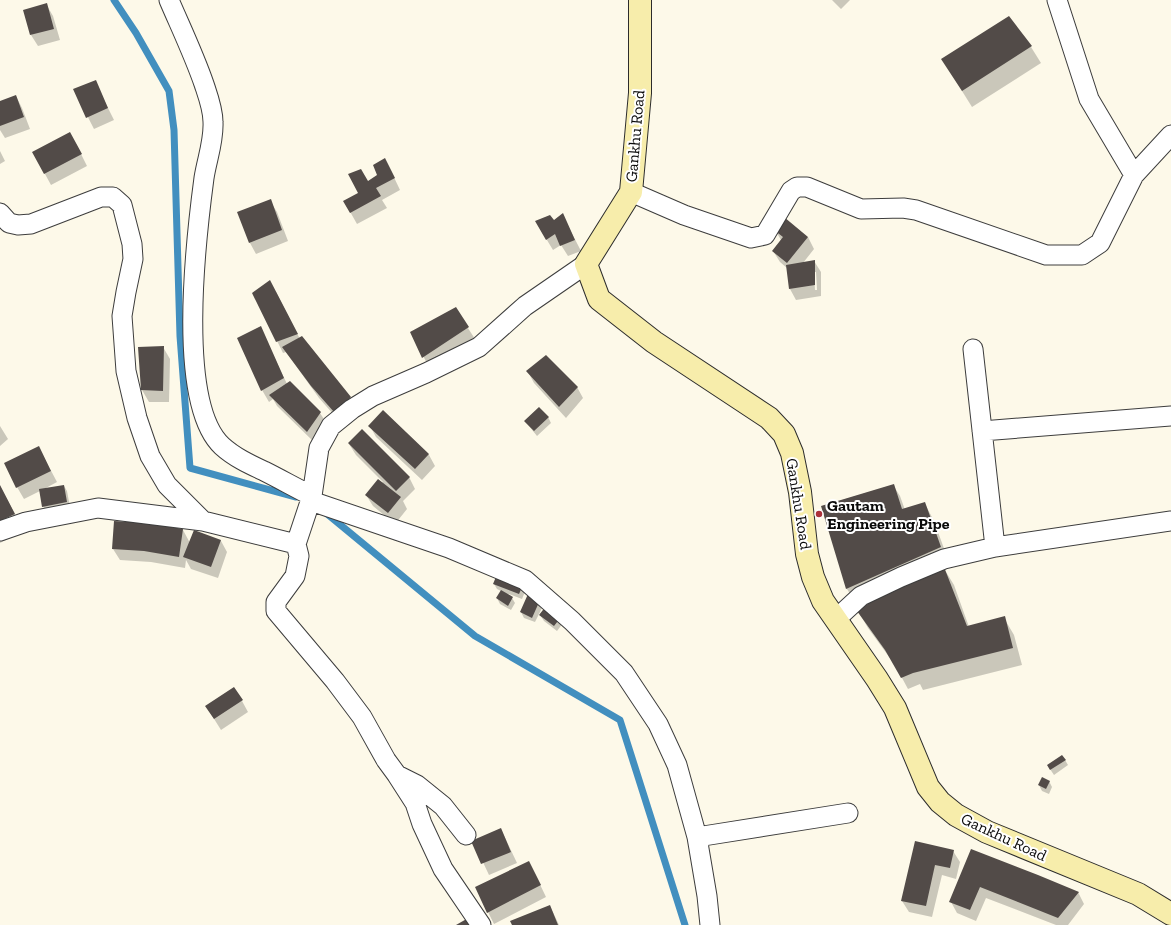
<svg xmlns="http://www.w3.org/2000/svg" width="1171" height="925" viewBox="0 0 1171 925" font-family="'Zilla Slab',serif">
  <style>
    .shadow { fill: #0003; fill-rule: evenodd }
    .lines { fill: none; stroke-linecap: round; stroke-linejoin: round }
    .stream { stroke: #428fbf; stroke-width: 7 }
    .building { fill: #524b48 }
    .street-casing { stroke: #3d3d3d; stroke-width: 21 }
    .secondary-casing { stroke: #2c2c2c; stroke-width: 24 }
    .street { stroke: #fff; stroke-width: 19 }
    .secondary { stroke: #f7edab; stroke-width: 22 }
    .poi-dot { fill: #ab3139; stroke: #fff; stroke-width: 1.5 }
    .labels { text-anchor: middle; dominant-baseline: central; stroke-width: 4; stroke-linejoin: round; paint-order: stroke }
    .street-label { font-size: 16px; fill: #0a0a0a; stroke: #fff }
    .poi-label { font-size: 16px; font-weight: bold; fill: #0a0a0a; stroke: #fff; text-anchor: start }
  </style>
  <rect width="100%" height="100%" fill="#fdf9e9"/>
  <!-- shadow -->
  <path class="shadow" d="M 832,0 L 850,0 L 841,9 Z
    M 46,4 L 53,16 L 60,40 L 38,46 L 31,35 Z
    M 1031,47 L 1041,63 L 972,107 L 942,59 Z
    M 95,82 L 114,120 L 94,129 L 74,90 Z
    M 16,96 L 22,108 L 30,129 L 5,138 L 0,130 L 0,102 Z
    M 76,144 L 87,166 L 51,185 L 33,152 Z
    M 0,151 L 5,161 L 0,164 Z
    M 391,171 L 400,190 L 382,200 L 387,208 L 357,224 L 344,201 L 359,193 L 368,182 L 379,175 Z
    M 270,201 L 277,212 L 288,241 L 256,254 L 250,243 Z
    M 562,214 L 581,251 L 568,256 L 561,245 L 553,250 L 536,222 L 554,221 Z
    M 775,230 L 808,237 L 814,249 L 803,263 L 814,261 L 821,272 L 821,296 L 796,300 L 790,289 L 787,268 L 780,262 L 773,251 L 781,240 ZM 814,272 L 816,272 L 817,290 L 815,290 Z
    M 276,292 L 300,339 L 350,397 L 357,409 L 341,423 L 319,398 L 286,352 L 283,353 L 254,294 Z
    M 455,308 L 475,339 L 430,369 L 411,333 Z
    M 260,327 L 287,384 L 320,413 L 327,424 L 314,442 L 277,406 L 273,399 L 269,402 L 262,390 L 239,339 Z
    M 163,347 L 170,359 L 169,402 L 149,402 L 142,390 L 139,348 Z
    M 528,372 L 577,387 L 583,398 L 566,418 L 534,383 Z
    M 383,412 L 429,455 L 435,466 L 422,480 L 376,437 L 370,426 Z
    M 548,417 L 551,423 L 537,436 L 525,421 Z
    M 0,426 L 8,439 L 0,446 Z
    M 349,444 L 409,477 L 415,489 L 403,501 L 407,509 L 395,524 L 373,506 L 366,495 L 383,482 L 356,455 Z
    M 39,448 L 57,482 L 44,489 L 64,486 L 67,491 L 70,507 L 46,512 L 43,506 L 40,491 L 24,499 L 17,487 L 6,464 Z
    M 893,485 L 900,496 L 905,510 L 925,504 L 934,521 L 950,565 L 943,567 L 954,585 L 969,627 L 1004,618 L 1014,635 L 1022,665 L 923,690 L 920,684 L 908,689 L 895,665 L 868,628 L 858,611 L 878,598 L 857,605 L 847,589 L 822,506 Z
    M 0,486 L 24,531 L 0,543 Z
    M 149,524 L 183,530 L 190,543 L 221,541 L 227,552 L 218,578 L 191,569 L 186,560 L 185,568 L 151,562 L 120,560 L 113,549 Z
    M 494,584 L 526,589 L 522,599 L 509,594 L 508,595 L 512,598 L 515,603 L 511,610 L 500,604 L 497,598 L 501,591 L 497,589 Z
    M 540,600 L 543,606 L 535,622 L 524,618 L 521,612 Z
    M 540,615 L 563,623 L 557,631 L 544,621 Z
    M 242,701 L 248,712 L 221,730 L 206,706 Z
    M 1065,760 L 1068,765 L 1054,775 L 1048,766 Z
    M 1049,781 L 1052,787 L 1049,794 L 1042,791 L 1039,785 Z
    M 501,829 L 517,863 L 489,875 L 473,841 Z
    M 916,842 L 953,851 L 960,862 L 956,879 L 942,875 L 932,917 L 909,912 L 902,901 Z
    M 971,851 L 1078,892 L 1084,904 L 1068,925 L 1056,925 L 986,898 L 976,921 L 957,913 L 951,902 Z
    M 535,874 L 546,897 L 494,924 L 488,912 Z
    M 550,906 L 559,925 L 513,925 Z"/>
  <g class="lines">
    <!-- stream -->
    <path class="stream" d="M 114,0 L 136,33 L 169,91 L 174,130 L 180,336 L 190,468 L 296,497
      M 326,513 L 475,636 L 620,720 L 685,925"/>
  </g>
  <!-- building -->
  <path class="building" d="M 47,3 L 54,29 L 30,35 L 23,10 Z
    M 1009,16 L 1032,46 L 962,91 L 941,59 Z
    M 96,80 L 108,108 L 86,118 L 73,89 Z
    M 16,95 L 24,117 L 0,126 L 0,101 Z
    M 70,132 L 82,154 L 44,174 L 32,152 Z
    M 385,158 L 395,178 L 376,188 L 381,196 L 350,213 L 343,201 L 358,193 L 348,174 L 361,169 L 368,181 L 377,175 L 373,165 Z
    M 271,199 L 282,230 L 249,243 L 237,212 Z
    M 563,213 L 575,240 L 560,246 L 555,234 L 546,240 L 535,221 L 550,215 L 554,220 Z
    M 784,217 L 808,237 L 787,263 L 772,251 L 783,237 L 774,230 Z
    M 815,260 L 815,285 L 789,289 L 786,265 Z
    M 270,280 L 298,334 L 276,342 L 252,293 Z
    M 456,307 L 469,327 L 422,358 L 410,332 Z
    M 261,326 L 284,378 L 261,391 L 237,338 Z
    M 302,336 L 351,397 L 334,412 L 311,386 L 282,347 Z
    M 164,346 L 163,391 L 141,390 L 138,347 Z
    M 546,355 L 578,387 L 559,407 L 526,371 Z
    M 290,381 L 321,412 L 307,432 L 269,395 Z
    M 539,407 L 549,417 L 534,431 L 524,421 Z
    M 383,410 L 429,454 L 415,469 L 368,426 Z
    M 362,429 L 410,477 L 396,491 L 348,443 Z
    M 39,446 L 51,471 L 16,488 L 4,463 Z
    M 378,479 L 401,497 L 388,513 L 365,495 Z
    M 894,484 L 902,509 L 925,502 L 941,547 L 846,589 L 821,506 Z
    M 0,485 L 15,514 L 0,521 Z
    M 64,485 L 67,502 L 42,507 L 39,489 Z
    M 114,521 L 149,523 L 183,529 L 179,557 L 144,551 L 112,549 Z
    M 194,530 L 221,540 L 211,567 L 183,557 Z
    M 944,567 L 967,626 L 1005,616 L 1013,648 L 913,673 L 901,678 L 885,650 L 857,611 L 878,597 Z
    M 498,572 L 524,583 L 519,594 L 493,584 Z
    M 501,590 L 513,597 L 508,606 L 496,598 Z
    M 528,594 L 540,600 L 532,618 L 520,612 Z
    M 546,606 L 561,617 L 554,626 L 539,615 Z
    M 234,687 L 243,700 L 214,719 L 205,706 Z
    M 1062,755 L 1066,760 L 1050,770 L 1047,765 Z
    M 1042,777 L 1050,781 L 1046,789 L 1038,785 Z
    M 501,828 L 511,852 L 481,864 L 471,841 Z
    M 915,841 L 954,850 L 950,868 L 935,865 L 926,906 L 901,901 Z
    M 971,849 L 1038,875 L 1079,892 L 1058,918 L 980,887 L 970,910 L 949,902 Z
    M 529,861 L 541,885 L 487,913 L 475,887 Z
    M 550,905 L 558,925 L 512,925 L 510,921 Z
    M 470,917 L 474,925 L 456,925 Z"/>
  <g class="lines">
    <!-- street casing -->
    <g class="street-casing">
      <path id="street" d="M 169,0 C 181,28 194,55 204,84 C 208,96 213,109 213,122 C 214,141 207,159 204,178 C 196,238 176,403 222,446 C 234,457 249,464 264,471 C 280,479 296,488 312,496
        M 1057,0 L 1089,99 L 1134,175
        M 631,192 L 684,215 L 751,238 L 765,235 L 791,191 L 797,187 L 807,187 L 861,209 L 903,208 L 916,210 L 1046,255 L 1082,255 L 1100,243 L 1134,175 L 1171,135
        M 0,213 L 9,223 L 18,225 L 31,224 L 101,197 L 113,197 L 122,205 L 132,244 L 133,259 L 126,292 L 122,316 L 126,371 L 137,418 L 150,456 L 167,485 L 203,521
        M 973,349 L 995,547
        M 982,431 L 1171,416
        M 311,501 L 449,548 L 525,580 L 572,621 L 624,673 L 658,724 L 677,765 L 697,837 L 707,896 L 710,925
        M 0,531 L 26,522 L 98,508 L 203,521 L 296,544 L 312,496 L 319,448 L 331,426 L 352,409 L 373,396 L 426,373 L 479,347 L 525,306 L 586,264
        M 296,544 L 299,556 L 295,576 L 276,602 L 276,611 L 335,681 L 362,717 L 386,760 L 397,775 L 415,803 L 422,824 L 443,869 L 481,925
        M 836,619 L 861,596 L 901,577 L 944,559 L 995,547 L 1171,521
        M 397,775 L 417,785 L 443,806 L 466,835
        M 697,837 L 848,813"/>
    </g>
    <!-- secondary casing -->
    <g class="secondary-casing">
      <path id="secondary" d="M 640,0 L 640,93 L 631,192 L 586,264 L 599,299 L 654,342 L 769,418 L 784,434 L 792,453 L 800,492 L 807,554 L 813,577 L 823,601 L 877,679 L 895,708 L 928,787 L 940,802 L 956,815 L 987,832 L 1138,894 L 1171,914"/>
    </g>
    <!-- street -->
    <use href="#street" class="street"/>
    <!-- secondary -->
    <use href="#secondary" class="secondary"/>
  </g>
  <!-- markers -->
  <circle class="poi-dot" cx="819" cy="514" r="4"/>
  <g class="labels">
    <!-- street labels -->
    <g class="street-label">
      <text transform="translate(635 136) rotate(-85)">Gankhu Road</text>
      <text transform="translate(799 504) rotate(81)">Gankhu Road</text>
      <text transform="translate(1004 837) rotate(25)">Gankhu Road</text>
    </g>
    <!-- poi labels -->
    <g class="poi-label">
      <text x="827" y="505">Gautam<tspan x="827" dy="18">Engineering Pipe</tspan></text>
    </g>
  </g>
</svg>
